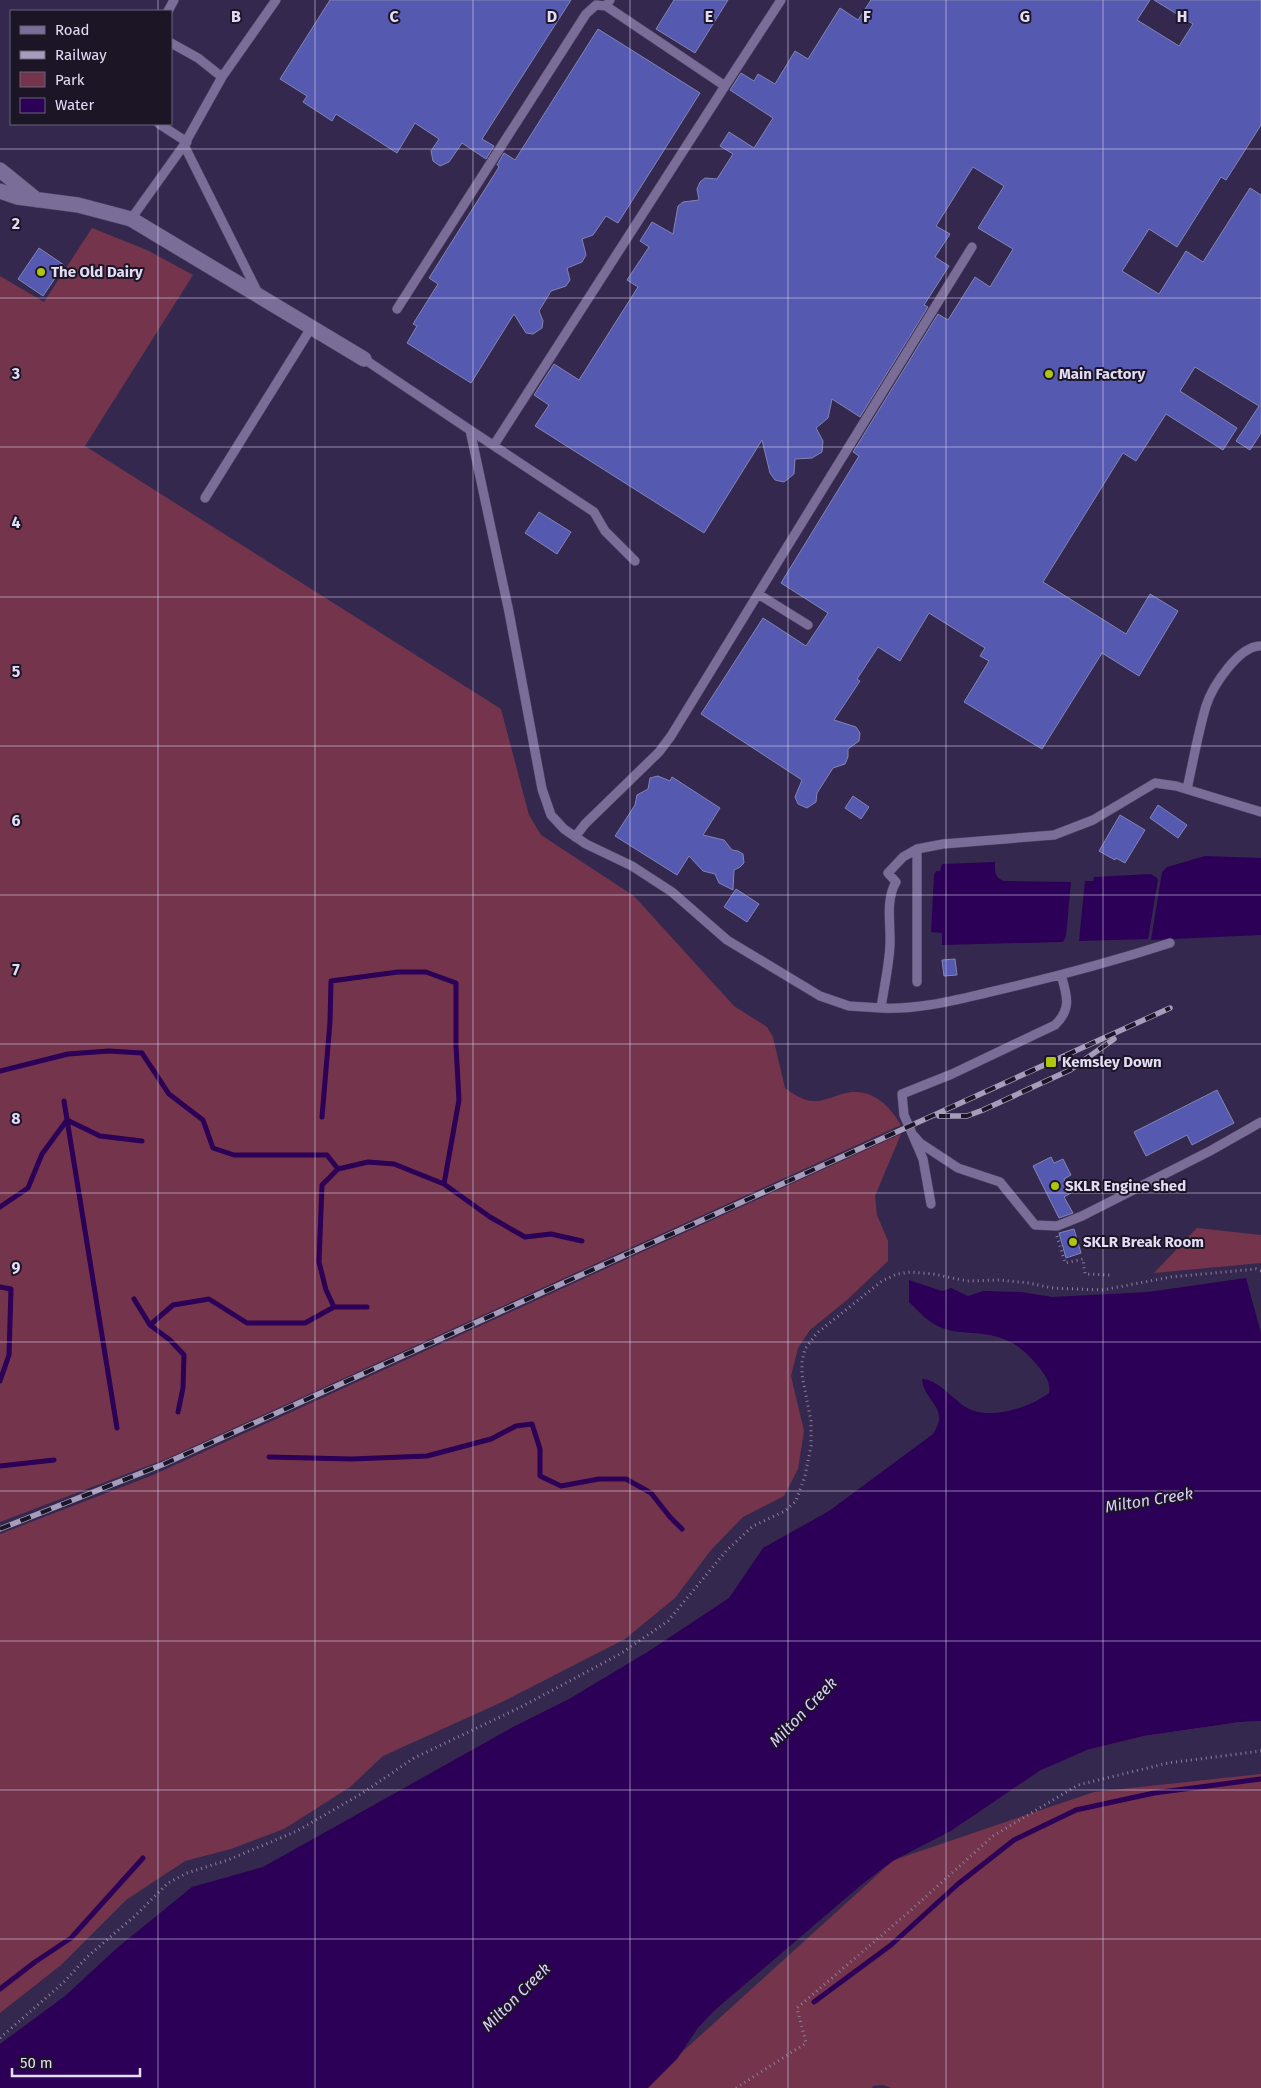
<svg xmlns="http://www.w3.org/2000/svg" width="1261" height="2088" viewBox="0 0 1261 2088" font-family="'Fira Sans',sans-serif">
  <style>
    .green { fill: #74344c; fill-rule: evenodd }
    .water { fill: #2b0056 }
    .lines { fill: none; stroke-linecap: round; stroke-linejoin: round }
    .stream { stroke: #2b0056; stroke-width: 5 }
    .building { fill: #5559b0; stroke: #8086b3 }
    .lane-casing { stroke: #504565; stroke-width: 10 }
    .street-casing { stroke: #504565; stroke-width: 16 }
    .path { stroke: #8a80a0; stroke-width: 3; stroke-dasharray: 1 4; stroke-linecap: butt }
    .lane { stroke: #7a6d98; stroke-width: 9 }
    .street { stroke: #7a6d98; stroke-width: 15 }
    .rail-casing { stroke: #a69dba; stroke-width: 5.5 }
    .rail { stroke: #1b1526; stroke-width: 4; stroke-dasharray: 11; stroke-linecap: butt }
    .grid { fill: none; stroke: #e3dcf5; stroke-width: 1; stroke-opacity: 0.55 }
    .poi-dot { fill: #aec60c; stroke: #1b1526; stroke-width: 2 }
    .labels { text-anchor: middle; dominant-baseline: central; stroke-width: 4; stroke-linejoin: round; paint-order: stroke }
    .poi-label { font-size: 15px; font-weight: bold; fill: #e3dcf5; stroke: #1b1526; text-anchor: start }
    .water-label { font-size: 16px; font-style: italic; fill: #dccffe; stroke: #1b1526 }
    .grid-label { font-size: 16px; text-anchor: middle; font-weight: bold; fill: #e3dcf5; stroke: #1b1526; stroke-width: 4; stroke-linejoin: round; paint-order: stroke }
  </style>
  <rect width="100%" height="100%" fill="#35284e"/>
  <!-- green -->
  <path class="green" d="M 92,228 L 147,250 L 193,275 L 85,446 L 501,709 L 529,815 L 541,835 L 634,896 L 734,1006 L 767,1027 L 773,1037 L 785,1088 C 793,1094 802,1100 812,1101 C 822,1102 832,1097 842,1094 C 869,1086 888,1103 901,1125 L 166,1459 L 0,1522 L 0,276 L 44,302 Z
    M 901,1134 L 875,1196 L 877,1215 L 888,1241 L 888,1261 L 847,1300 L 810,1330 L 798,1348 L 791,1376 L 804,1431 L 798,1469 L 784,1496 L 743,1517 L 711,1550 L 675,1598 L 625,1639 L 502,1702 L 383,1756 L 350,1787 L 284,1829 L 231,1849 L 185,1861 L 126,1900 L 61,1965 L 0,2013 L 0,1534 L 153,1475 Z
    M 1197,1228 L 1261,1235 L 1261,1263 L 1154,1273 Z
    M 868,1641 L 1261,1721 L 1240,1722 L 1144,1736 L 1087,1750 L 1064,1758 L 1041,1770 L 951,1831 L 897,1859 L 1094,1792 L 1261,1774 L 1261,2088 L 891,2088 L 883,2085 L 873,2086 L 872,2088 L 446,2088 ZM 886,1867 L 680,2054 L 698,2028 L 714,2011 L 859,1887 Z"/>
  <!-- water -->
  <path class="water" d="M 1205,856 L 1261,858 L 1261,935 L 1151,940 L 1162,872 L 1167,867 Z
    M 995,862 C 995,871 994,878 1004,881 L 1071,882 L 1066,936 L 1063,942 L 942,945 L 942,933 L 931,932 L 934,875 L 936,871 L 940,871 L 942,864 Z
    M 1151,874 L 1157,878 L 1158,880 L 1148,939 L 1079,941 L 1085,881 L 1093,881 L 1094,877 Z
    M 1246,1278 L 1261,1333 L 1261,1721 L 1240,1722 L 1144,1736 L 1087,1750 L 1041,1770 L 951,1831 L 893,1861 L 859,1887 L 714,2011 L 698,2028 L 677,2059 L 648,2088 L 0,2088 L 0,2044 L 65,1996 L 117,1948 L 192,1887 L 263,1867 L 513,1727 L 569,1699 L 649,1651 L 729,1598 L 763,1548 L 829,1511 L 933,1434 C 951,1407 924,1403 922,1379 C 937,1379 952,1398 964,1406 C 987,1422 1029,1408 1049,1393 C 1051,1382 1045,1375 1038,1366 C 1018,1342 1003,1335 972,1333 C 962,1332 952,1332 942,1328 C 929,1323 919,1312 909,1302 L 909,1280 L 942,1291 L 951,1288 L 968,1296 L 983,1291 L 1022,1292 L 1052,1297 L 1148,1292 Z"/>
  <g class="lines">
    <!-- stream -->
    <path class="stream" d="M 0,1071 L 68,1054 L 109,1051 L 142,1053 L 169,1094 L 203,1120 L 213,1148 L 234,1155 L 327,1155 L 338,1169
      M 64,1101 L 117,1428
      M 322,1117 L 330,1022 L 331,981 L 398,972 L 426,972 L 456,983 L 456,1046 L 459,1100 L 444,1184
      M 0,1207 L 28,1188 L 42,1154 L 67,1120 L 100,1136 L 142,1141
      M 0,1287 L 11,1289 L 9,1355 L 0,1381
      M 134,1299 L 150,1325 L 170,1340 L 184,1355 L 183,1388 L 178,1412
      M 334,1307 L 326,1290 L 319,1262 L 322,1185 L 338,1169 L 368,1162 L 394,1164 L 444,1184 L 490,1217 L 525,1237 L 551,1234 L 582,1241
      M 150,1325 L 173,1305 L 209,1299 L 247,1323 L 305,1323 L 334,1307 L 367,1307
      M 269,1457 L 352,1459 L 427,1456 L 491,1439 L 516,1426 L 532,1424 L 540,1449 L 540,1476 L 561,1486 L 599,1479 L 626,1479 L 651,1493 L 670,1517 L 682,1529
      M 0,1466 L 54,1460
      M 0,1989 L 35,1962 L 71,1938 L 143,1858
      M 814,2002 L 891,1945 L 958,1884 L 1014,1840 L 1076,1810 L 1154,1793 L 1261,1779"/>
  </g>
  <!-- building -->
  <path class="building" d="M 330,0 L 571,0 L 482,139 L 494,146 L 486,159 L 462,143 L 449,162 L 440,166 L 433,161 L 431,151 L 439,139 L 415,123 L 397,153 L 336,114 L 332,121 L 303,102 L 307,96 L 280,79 Z
    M 674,0 L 728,0 L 695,53 L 656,29 Z
    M 871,0 L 1150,0 L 1137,20 L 1179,46 L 1193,24 L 1154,0 L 1261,0 L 1261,125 L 1226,180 L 1221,177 L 1177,247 L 1149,229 L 1122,271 L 1159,294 L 1186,251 L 1203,262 L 1250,188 L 1261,195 L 1261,433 L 1250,450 L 1236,441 L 1259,406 L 1195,367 L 1180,391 L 1237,428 L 1223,450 L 1166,414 L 1136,461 L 1123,453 L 1043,582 L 1126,634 L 1150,594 L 1178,611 L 1139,676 L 1102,653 L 1042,749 L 964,702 L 989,661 L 980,656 L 985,648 L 929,613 L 900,661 L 878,647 L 857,679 L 860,681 L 834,720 L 856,727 L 860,733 L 859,741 L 848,749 L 848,757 L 845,764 L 833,768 L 817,793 L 816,802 L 807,808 L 798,804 L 795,797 L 802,780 L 701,714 L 763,618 L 806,646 L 828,613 L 781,583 L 859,456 L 853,452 L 938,314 L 948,320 L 975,277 L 990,287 L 1013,249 L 978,228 L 1004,186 L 973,167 L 936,226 L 950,234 L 935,257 L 949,266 L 924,305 L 928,307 L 860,417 L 832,399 L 828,418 L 816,428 L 823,441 L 822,452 L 812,458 L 795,459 L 794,474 L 784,482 L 775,480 L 770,473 L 762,440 L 704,533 L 535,426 L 549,405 L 534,395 L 554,364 L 579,380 L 638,287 L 627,280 L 649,247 L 640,241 L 652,222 L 673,234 L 678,206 L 683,202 L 699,200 L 697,189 L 700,182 L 705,178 L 717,179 L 733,154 L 720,146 L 729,132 L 754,148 L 773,118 L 730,90 L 741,73 L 754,81 L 758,74 L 775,84 L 795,51 L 808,59 L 840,8 L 858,20 Z
    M 598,29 L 700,93 L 618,223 L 606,216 L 593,235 L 582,239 L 586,255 L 582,262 L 567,268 L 570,280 L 566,286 L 551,291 L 539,311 L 543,321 L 542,328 L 533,334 L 526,333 L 514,314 L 471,383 L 407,343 L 417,326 L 413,324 L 438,284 L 429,278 L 499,167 L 497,165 L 504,153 L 515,160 Z
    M 39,248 L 64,265 L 43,296 L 18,279 Z
    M 539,512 L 571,532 L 557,554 L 525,533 Z
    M 658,776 L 670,781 L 672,777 L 720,808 L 703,835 L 724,840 L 732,850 L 738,851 L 743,854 L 744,863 L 740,867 L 734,870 L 733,890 L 719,883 L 715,874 L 703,871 L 689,856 L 677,875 L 615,836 L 635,805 L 637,795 L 648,789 L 650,778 Z
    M 853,796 L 869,807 L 861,819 L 845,808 Z
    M 1158,805 L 1187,825 L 1178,838 L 1150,818 Z
    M 1120,815 L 1145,830 L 1125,863 L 1116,858 L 1115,860 L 1099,851 Z
    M 736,889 L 759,904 L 747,922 L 724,907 Z
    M 955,959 L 957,975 L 944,976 L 942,960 Z
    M 1217,1090 L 1234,1123 L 1192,1145 L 1187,1135 L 1146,1156 L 1134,1132 Z
    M 1051,1157 L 1054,1163 L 1063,1159 L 1071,1175 L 1064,1179 L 1071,1193 L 1064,1197 L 1073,1213 L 1059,1218 L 1033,1166 Z
    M 1074,1229 L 1081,1253 L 1066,1258 L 1059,1233 Z"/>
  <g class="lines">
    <!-- lane casing -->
    <g class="lane-casing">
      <path id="lane" d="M 168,11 L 174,0
        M 171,43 L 198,58 L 222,77
        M 725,86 L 781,0
        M 159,124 L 187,142
        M 184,145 L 258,293
        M 131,219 L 184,145 L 222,77 L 276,0
        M 397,309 L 586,14 L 596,5 L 606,6
        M 364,359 L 470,430 L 509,612 L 542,789 L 551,815 L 564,829 L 586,844 L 632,866 L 672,892 L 727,940 L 820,996 L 849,1006 L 881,1008 C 884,987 889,966 890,945 C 891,924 885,901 896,882 L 888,873 L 903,857 L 917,849 L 917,982
        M 470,430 L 594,512 L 605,531 L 635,561
        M 494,445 L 725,86 L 606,6 L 610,0
        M 205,498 L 311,328
        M 758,594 L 972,247
        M 1187,789 C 1193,762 1198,733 1206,706 C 1212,687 1239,645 1261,646
        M 575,837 L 585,824 L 659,752 L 671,736 L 758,594 L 808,625
        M 917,849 L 943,844 L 1054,835 L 1093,820 L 1155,783 L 1176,786 L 1261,812
        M 881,1008 C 918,1010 955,1000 990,992 C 1051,978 1111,962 1170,943
        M 914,1136 L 920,1143 L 958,1168 L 1000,1182 L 1035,1225 L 1057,1226 L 1082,1216 L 1210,1151 L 1261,1122
        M 931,1204 L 923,1159 L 904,1115 L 902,1094 L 952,1074 L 1055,1025 C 1072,1009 1067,995 1061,975"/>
    </g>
    <!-- street casing -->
    <g class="street-casing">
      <path id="street" d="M 0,170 L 37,200
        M 0,191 L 17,197 L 78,205 L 131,219 L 364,359"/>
    </g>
    <!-- path -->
    <path class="path" d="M 1057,1236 L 1065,1263 L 1083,1259 L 1085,1274 L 1110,1275
      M 0,2038 L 63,1983 L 87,1957 L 136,1915 L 168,1883 L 187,1873 L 228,1860 L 297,1831 L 361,1794 L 414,1758 L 521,1707 L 620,1654 L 668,1621 L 726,1551 L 753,1526 L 785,1511 L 796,1501 L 805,1476 L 811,1446 L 811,1421 L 802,1375 L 802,1361 L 805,1349 L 817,1333 L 882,1281 L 897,1274 L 911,1272 L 933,1274 L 967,1281 L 999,1280 L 1029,1283 L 1052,1288 L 1102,1290 L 1171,1277 L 1256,1269 L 1261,1271
      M 736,2088 L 806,2043 L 797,2008 L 910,1911 L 993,1836 L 1078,1785 L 1168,1763 L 1261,1751"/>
    <!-- lane -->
    <use href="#lane" class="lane"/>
    <!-- street -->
    <use href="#street" class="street"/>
    <!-- rail casing -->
    <g class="rail-casing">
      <path id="rail" d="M 939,1116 L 967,1116 L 983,1110 L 1070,1070 L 1114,1039
        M 0,1529 L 164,1464 L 1170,1008"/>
    </g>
    <!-- rail -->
    <use href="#rail" class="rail"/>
  </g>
  <!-- grid -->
  <path class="grid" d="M 158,0 L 158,11M 315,0 L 315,2088M 473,0 L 473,2088M 630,0 L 630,2088M 788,0 L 788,2088M 946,0 L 946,2088M 1103,0 L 1103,2088M 158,124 L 158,2088M 0,149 L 1261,149M 0,298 L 1261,298M 0,447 L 1261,447M 0,597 L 1261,597M 0,746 L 1261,746M 0,895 L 1261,895M 0,1044 L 1261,1044M 0,1193 L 1261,1193M 0,1342 L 1261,1342M 0,1491 L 1261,1491M 0,1641 L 1261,1641M 0,1790 L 1261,1790M 0,1939 L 1261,1939"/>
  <!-- markers -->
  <g class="poi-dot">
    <circle cx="41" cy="272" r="5"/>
    <circle cx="1049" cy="374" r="5"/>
    <rect x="1045" y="1056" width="12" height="12" rx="2.5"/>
    <circle cx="1055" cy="1186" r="5"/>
    <circle cx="1073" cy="1242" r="5"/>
  </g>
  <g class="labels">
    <!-- poi labels -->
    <g class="poi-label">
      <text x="51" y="272">The Old Dairy</text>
      <text x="1059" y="374">Main Factory</text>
      <text x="1062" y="1062">Kemsley Down</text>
      <text x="1065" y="1186">SKLR Engine shed</text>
      <text x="1083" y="1242">SKLR Break Room</text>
    </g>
    <!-- water labels -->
    <g class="water-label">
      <text transform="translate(1149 1500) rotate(-9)">Milton Creek</text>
      <text transform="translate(803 1712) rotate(-46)">Milton Creek</text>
      <text transform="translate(516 1997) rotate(-45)">Milton Creek</text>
    </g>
  </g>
  <g class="grid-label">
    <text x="236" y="22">B</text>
    <text x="394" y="22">C</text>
    <text x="552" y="22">D</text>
    <text x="709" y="22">E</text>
    <text x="867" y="22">F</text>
    <text x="1025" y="22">G</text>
    <text x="1182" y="22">H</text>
    <text x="16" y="229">2</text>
    <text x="16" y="379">3</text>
    <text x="16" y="528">4</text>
    <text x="16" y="677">5</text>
    <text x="16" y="826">6</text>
    <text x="16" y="975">7</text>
    <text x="16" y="1124">8</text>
    <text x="16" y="1273">9</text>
  </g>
  <!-- legend -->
  <rect x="10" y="10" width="162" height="115" fill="#1b1526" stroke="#6b6579"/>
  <rect x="20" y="26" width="25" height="8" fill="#7a6d98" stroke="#6b6579"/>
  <text x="55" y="35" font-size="15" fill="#e3dcf5">Road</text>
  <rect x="20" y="51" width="25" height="8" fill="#a69dba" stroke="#6b6579"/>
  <text x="55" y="60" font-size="15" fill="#e3dcf5">Railway</text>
  <rect x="20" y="72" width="25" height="15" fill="#74344c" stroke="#6b6579"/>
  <text x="55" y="85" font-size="15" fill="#e3dcf5">Park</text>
  <rect x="20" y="98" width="25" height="15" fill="#2b0056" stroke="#6b6579"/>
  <text x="55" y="110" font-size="15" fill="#e3dcf5">Water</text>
  <!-- scale -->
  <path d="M12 2068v8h128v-8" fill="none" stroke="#e3dcf5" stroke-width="2.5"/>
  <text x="20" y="2068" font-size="15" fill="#e3dcf5" stroke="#1b1526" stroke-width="4" paint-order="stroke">50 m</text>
</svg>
